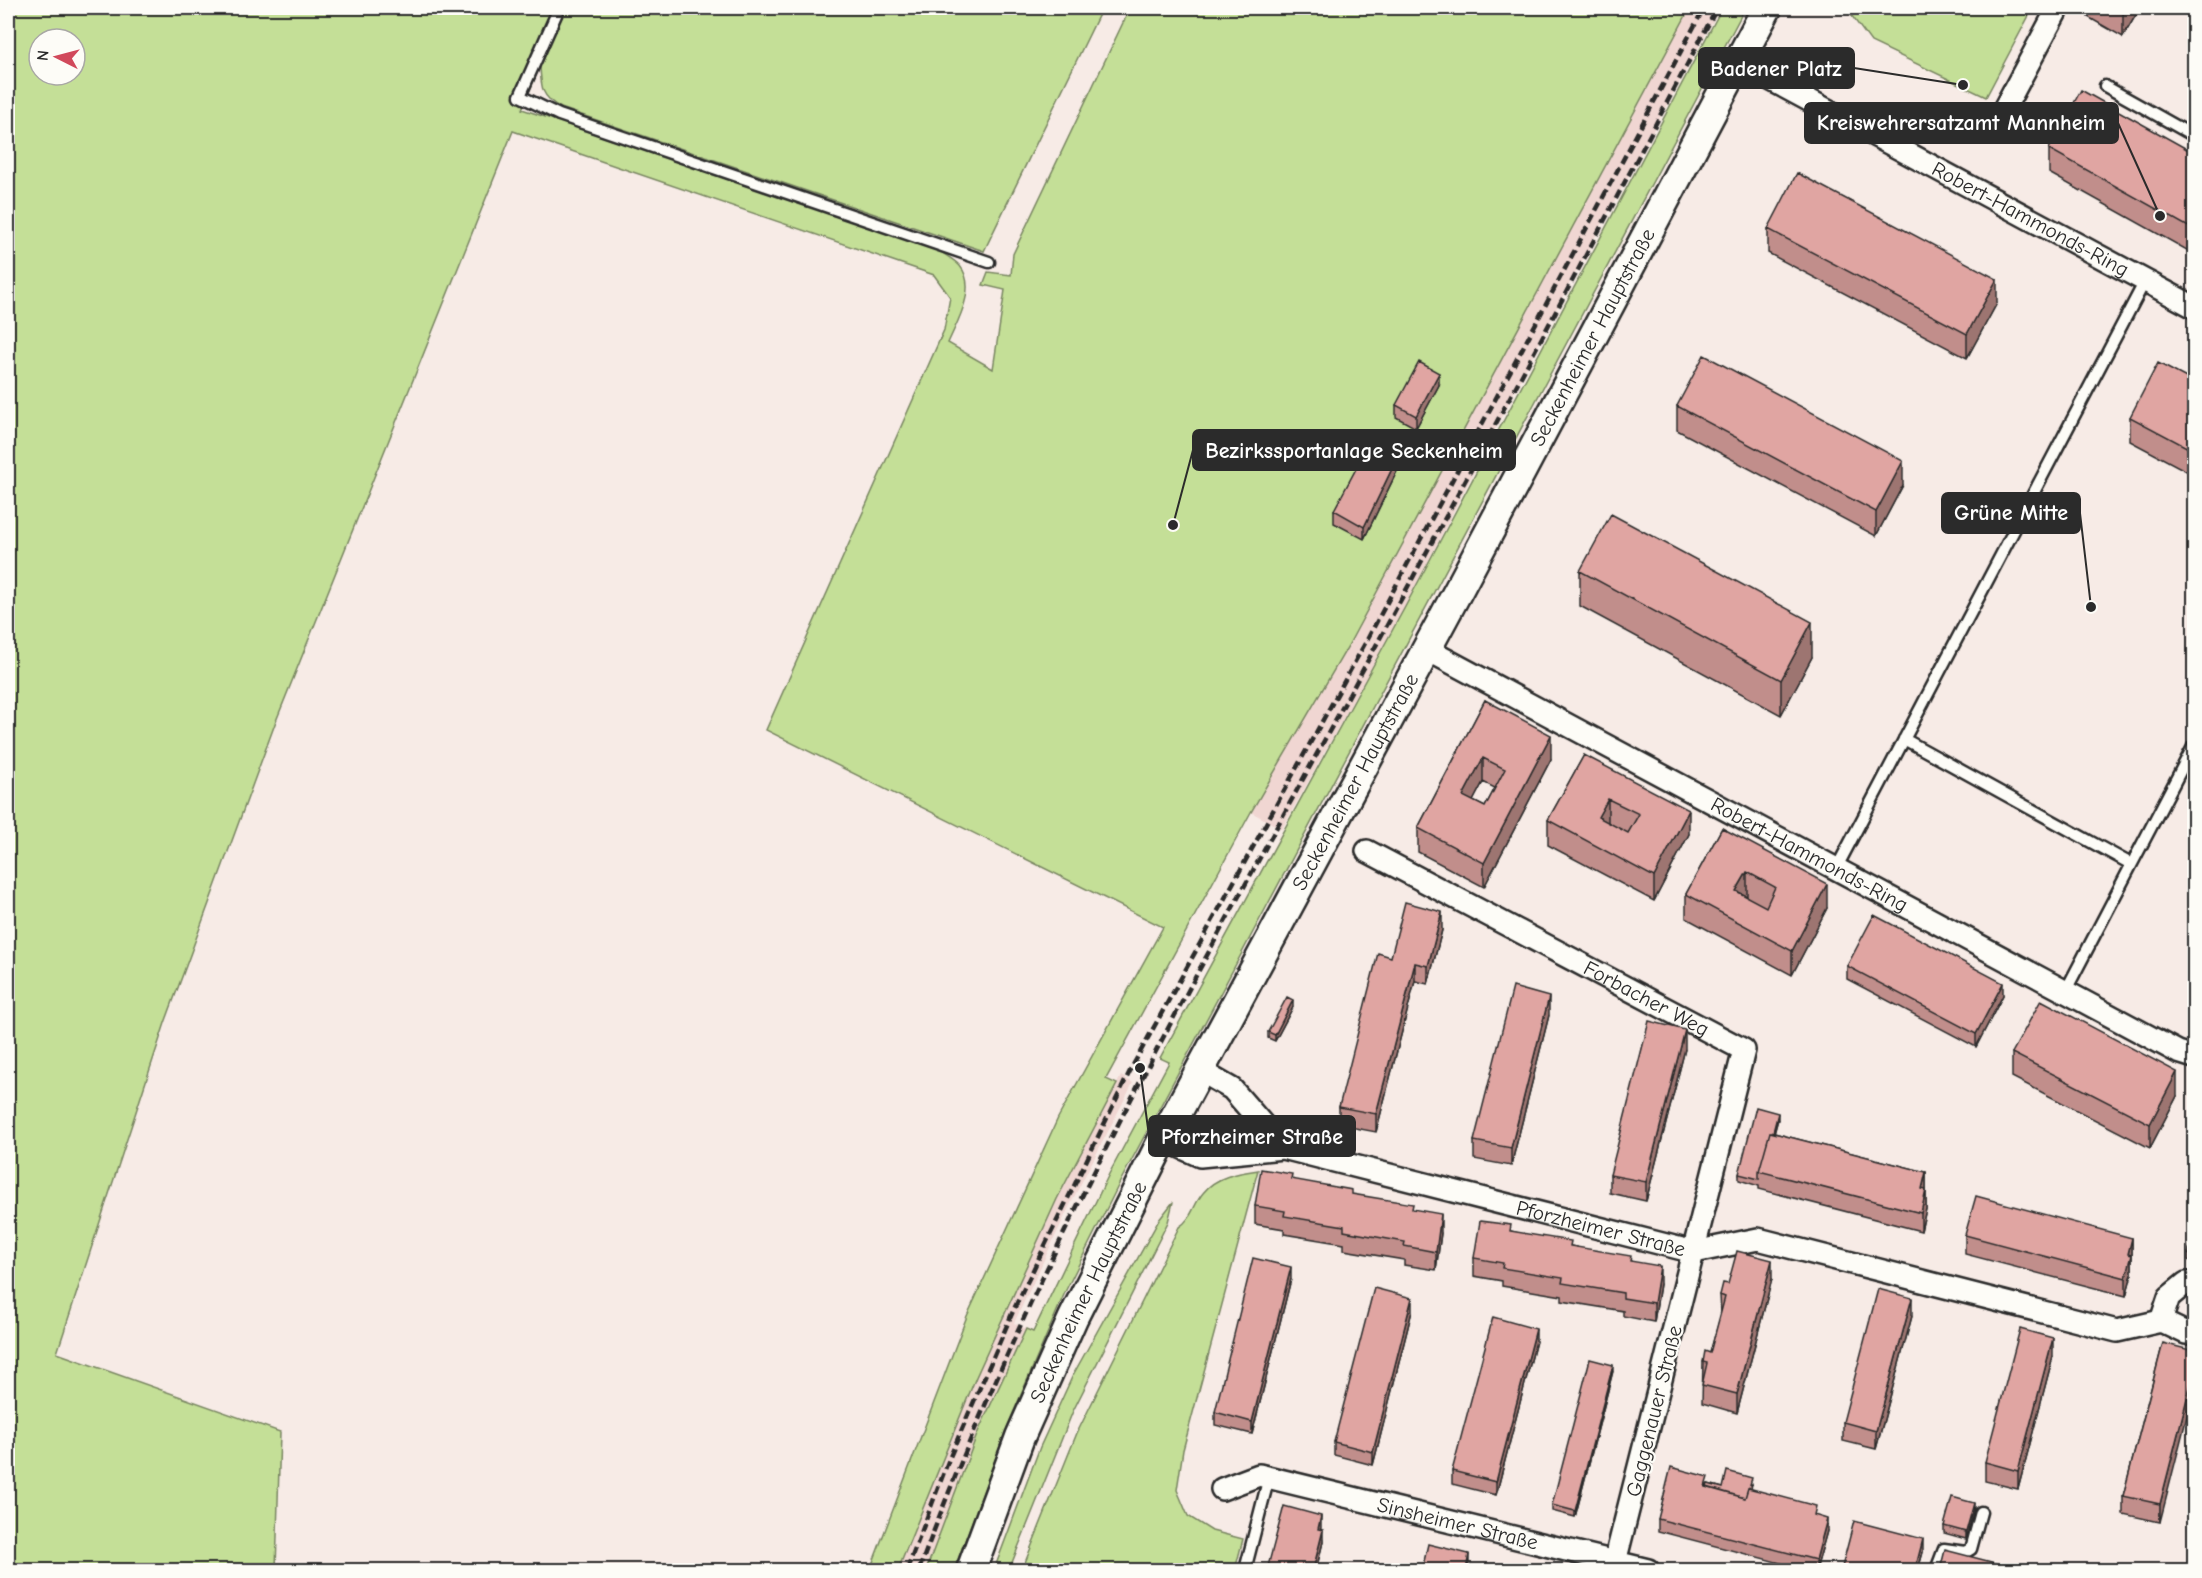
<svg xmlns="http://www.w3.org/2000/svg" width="2202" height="1578" viewBox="0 0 2202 1578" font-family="'Comic Neue',sans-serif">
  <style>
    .built { fill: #f0d6d2 }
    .green { fill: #c4df97; stroke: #788561; stroke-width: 1.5; fill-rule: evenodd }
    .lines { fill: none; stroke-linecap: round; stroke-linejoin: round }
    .lane-casing { stroke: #2b2b2b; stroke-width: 15 }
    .street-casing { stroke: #2b2b2b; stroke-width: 26 }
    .secondary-casing { stroke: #2b2b2b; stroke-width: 33 }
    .lane { stroke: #fdfcf7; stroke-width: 10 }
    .street { stroke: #fdfcf7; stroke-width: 21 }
    .secondary { stroke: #fdfcf7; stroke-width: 28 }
    .rail { stroke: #2b2b2b; stroke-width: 4.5; stroke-dasharray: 9 4.5; stroke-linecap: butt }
    .wall { fill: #c18e8b; stroke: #2b2b2b; stroke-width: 1.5; fill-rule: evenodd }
    .shaded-wall { fill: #9d7471; stroke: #2b2b2b; stroke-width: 1.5 }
    .building { fill: #e0a5a2; stroke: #2b2b2b; stroke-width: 1.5; fill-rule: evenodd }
    .labels { text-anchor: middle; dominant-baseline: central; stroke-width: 4.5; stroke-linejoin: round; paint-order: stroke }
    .street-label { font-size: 21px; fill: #2b2b2b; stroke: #fdfcf7 }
    .leader { fill: none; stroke: #2b2b2b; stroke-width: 2 }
    .callout-dot { fill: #2b2b2b; stroke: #fdfcf7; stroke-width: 2 }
    .callout { fill: #2b2b2b; stroke: #2b2b2b; stroke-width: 2 }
    .callout-label { font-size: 22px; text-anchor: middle; font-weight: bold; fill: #fff }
  </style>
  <rect width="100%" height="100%" fill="#f7ebe6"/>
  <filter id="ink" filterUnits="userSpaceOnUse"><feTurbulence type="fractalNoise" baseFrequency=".0167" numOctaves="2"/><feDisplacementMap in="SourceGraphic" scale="12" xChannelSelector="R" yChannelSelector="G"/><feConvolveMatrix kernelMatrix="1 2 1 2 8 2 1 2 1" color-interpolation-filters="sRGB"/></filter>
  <g filter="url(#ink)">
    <!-- built -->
    <path class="built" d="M 1690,8 L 1720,8 L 1565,292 L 1405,607 L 1282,829 L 1251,812 L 1348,646 Z
      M 1121,1076 L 1133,1083 L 1072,1201 L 1014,1323 L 1026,1329 L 978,1432 L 926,1570 L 898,1570 L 976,1377 L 1057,1199 Z"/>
    <!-- green -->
    <path class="green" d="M 8,8 L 1102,8 L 984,251 L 561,108 C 541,97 541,87 540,66 L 522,109 L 941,252 C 947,256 956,261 960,266 C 978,288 957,322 948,343 L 993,369 L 1005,290 L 983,285 L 988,272 L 1011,275 L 1013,254 L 1130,8 L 1690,8 L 1348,646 L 1251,812 L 1106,1079 L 1117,1084 L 1057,1199 L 976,1377 L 898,1570 L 870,1570 L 967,1316 L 1058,1118 L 1163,927 L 766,730 L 944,330 L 950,297 L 934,275 L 513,131 L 276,721 L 165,1023 L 57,1353 L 280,1432 L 276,1570 L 8,1570 ZM 39,39 L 75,39 L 75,75 L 39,75 Z
      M 1722,8 L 1745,8 L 1121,1180 L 1066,1290 L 1008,1425 L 954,1570 L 926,1570 L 978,1432 L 1026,1329 L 1033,1332 L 1109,1174 L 1169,1062 L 1160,1058 L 1405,607 Z
      M 1846,8 L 2033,8 L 1986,97 L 1871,42 Z
      M 1258,1170 L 1183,1450 L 1177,1490 L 1188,1516 L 1212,1531 L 1243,1539 L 1235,1570 L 1022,1570 L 1077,1433 L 1179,1227 C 1192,1219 1193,1205 1203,1193 C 1216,1176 1238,1173 1258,1170 Z
      M 1173,1202 L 1168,1222 L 1073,1411 L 1009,1570 L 994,1570 L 1040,1447 L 1073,1375 L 1159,1220 Z"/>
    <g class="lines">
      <!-- lane casing -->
      <g class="lane-casing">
        <path id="lane" d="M 559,8 L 520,96 L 559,115 L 989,262
          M 2105,86 L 2194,136
          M 1904,739 L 2131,864
          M 1836,869 L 2145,281
          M 2065,992 L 2194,745
          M 1245,1570 L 1269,1477
          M 1936,1570 L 1944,1549 L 1966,1552 L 1971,1549 L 1981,1512"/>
      </g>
      <!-- street casing -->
      <g class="street-casing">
        <g id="street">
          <path id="s1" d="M 1738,62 L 2194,307"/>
          <path d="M 1996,124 L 2058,8"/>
          <path id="s2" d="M 1426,649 L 2178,1052 L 2194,1057"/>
          <path id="s3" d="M 1367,851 L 1744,1050 L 1615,1562"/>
          <path d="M 1199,1070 L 1232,1089 L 1283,1148"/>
          <path id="s4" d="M 1163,1139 L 1200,1156 L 1283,1148 L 1694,1252 L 1758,1239 L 2117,1331 L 2161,1321 L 2186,1333 L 2194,1332"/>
          <path d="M 2161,1321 L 2169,1297 L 2186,1283 L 2194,1283"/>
          <path id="s5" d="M 1222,1489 L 1259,1475 L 1648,1570"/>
        </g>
      </g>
      <!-- secondary casing -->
      <g class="secondary-casing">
        <g id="secondary">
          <path id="s6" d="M 971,1570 L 1020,1437 L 1073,1318 L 1163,1139 L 1459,589 L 1767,8"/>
        </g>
      </g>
      <!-- lane -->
      <use href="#lane" class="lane"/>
      <!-- street -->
      <use href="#street" class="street"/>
      <!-- secondary -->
      <use href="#secondary" class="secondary"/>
      <!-- rail -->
      <path class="rail" d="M 907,1570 L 949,1459 L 1014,1309 L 1132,1067 L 1368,638 L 1704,8
        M 919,1570 C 1026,1280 1177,1009 1325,739 C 1458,496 1588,252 1717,8"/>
    </g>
    <!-- wall -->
    <path class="wall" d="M 2088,8 L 2140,8 L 2123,37 L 2088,17 Z
      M 2049,149 L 2194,153 L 2194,254 L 2049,173 Z
      M 1768,229 L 1997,303 L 1967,358 L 1768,253 Z
      M 2194,382 L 2194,475 L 2130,441 L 2130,417 Z
      M 1439,385 L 1416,428 L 1396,417 L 1396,405 Z
      M 1677,406 L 1903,485 L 1876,536 L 1677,430 Z
      M 1400,465 L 1364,539 L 1334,523 L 1334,510 Z
      M 1580,571 L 1812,657 L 1781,715 L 1580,606 Z
      M 1485,700 L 1551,759 L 1484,887 L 1418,852 L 1418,828 ZM 1483,782 L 1495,788 L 1485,807 L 1473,801 Z
      M 1584,755 L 1689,834 L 1654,901 L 1548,845 L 1548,820 Z
      M 1722,828 L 1827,908 L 1792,975 L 1686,918 L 1686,894 Z
      M 1442,930 L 1428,984 L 1415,981 L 1376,1132 L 1339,1125 L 1339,1107 L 1391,957 Z
      M 1847,966 L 2003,995 L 1976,1047 L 1847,979 Z
      M 1293,1007 L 1275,1041 L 1268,1038 L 1268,1032 Z
      M 1549,1015 L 1511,1166 L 1474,1159 L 1474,1141 Z
      M 1685,1049 L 1646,1201 L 1610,1193 L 1610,1175 Z
      M 2012,1053 L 2177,1096 L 2150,1148 L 2012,1077 Z
      M 1778,1119 L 1774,1133 L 1926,1172 L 1926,1209 L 1921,1231 L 1759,1189 L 1759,1186 L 1739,1180 L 1739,1174 Z
      M 1292,1180 L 1413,1210 L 1441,1233 L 1436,1270 L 1404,1265 L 1404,1260 L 1344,1250 L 1344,1244 L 1284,1234 L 1284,1229 L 1255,1224 L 1255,1206 Z
      M 1511,1231 L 1631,1261 L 1660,1284 L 1654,1322 L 1623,1316 L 1623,1311 L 1562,1301 L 1562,1296 L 1502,1286 L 1502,1281 L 1474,1276 L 1474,1258 Z
      M 2194,1232 L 2194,1263 L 2188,1260 L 2188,1254 Z
      M 1965,1235 L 2132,1238 L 2132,1274 L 2126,1296 L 1965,1254 Z
      M 1291,1279 L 1252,1434 L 1215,1425 L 1215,1412 Z
      M 1772,1279 L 1737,1413 L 1702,1403 L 1703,1362 L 1710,1353 L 1721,1314 L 1720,1295 L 1728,1284 Z
      M 1412,1311 L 1373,1465 L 1334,1455 L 1334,1442 Z
      M 1912,1316 L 1876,1449 L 1843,1441 L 1843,1422 Z
      M 1536,1341 L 1496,1495 L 1452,1484 L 1452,1471 Z
      M 2163,1343 L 2160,1522 L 2123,1514 L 2123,1496 Z
      M 2053,1356 L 2018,1489 L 1985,1481 L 1985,1462 Z
      M 1613,1371 L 1575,1517 L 1552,1511 L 1552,1505 Z
      M 1708,1484 L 1723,1488 L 1752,1484 L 1751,1489 L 1816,1516 L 1827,1531 L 1816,1570 L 1807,1570 L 1658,1531 L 1658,1519 Z
      M 1974,1509 L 1966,1539 L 1944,1533 L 1944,1526 Z
      M 1321,1530 L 1323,1542 L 1316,1570 L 1267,1570 Z
      M 1923,1552 L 1918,1570 L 1842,1570 L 1842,1567 Z"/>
    <!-- shaded-wall -->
    <path class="shaded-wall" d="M 2123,8 L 2140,8 L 2123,37 Z
      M 1997,279 L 1997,303 L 1967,358 L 1967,334 Z
      M 1439,373 L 1439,385 L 1416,428 L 1416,416 Z
      M 1400,452 L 1400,465 L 1364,539 L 1364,527 Z
      M 1903,461 L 1903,485 L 1876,536 L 1876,512 Z
      M 1812,622 L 1812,657 L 1781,715 L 1781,680 Z
      M 1551,735 L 1551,759 L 1484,887 L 1484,863 Z
      M 1483,758 L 1483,782 L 1463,820 L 1463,796 Z
      M 1608,799 L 1608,823 L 1598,817 Z
      M 1689,810 L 1689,834 L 1654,901 L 1654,877 Z
      M 1747,872 L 1747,896 L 1736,891 Z
      M 1827,884 L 1827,908 L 1792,975 L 1792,951 Z
      M 1442,912 L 1442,930 L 1428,984 L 1428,966 Z
      M 1415,963 L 1415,981 L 1376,1132 L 1376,1114 Z
      M 2003,983 L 2003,995 L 1976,1047 L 1976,1034 Z
      M 1549,997 L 1549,1015 L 1511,1166 L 1511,1148 Z
      M 1293,1000 L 1293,1007 L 1275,1041 L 1275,1035 Z
      M 1685,1030 L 1685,1049 L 1646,1201 L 1646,1182 Z
      M 2177,1072 L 2177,1096 L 2150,1148 L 2150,1124 Z
      M 1778,1113 L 1778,1119 L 1764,1172 L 1762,1172 Z
      M 1926,1172 L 1926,1191 L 1922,1189 Z
      M 1926,1190 L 1926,1209 L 1921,1231 L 1921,1213 Z
      M 1441,1214 L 1441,1233 L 1436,1270 L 1436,1252 Z
      M 2132,1238 L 2132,1274 L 2126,1296 L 2126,1278 L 2128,1254 Z
      M 1772,1260 L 1772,1279 L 1737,1413 L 1737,1394 Z
      M 1660,1266 L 1660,1284 L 1654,1322 L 1654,1303 Z
      M 1291,1267 L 1291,1279 L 1252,1434 L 1252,1422 Z
      M 1412,1298 L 1412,1311 L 1373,1465 L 1373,1452 Z
      M 1912,1298 L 1912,1316 L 1876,1449 L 1876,1431 Z
      M 1536,1329 L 1536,1341 L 1496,1495 L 1496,1482 Z
      M 2053,1338 L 2053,1356 L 2018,1489 L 2018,1471 Z
      M 1613,1365 L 1613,1371 L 1575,1517 L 1575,1511 Z
      M 2194,1371 L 2194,1389 L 2160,1522 L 2160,1504 Z
      M 1974,1503 L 1974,1509 L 1966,1539 L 1966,1532 Z
      M 1321,1516 L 1321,1528 L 1318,1541 L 1318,1529 Z
      M 1827,1519 L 1827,1531 L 1816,1570 L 1816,1560 Z
      M 1323,1530 L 1323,1542 L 1316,1570 L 1314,1570 L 1314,1566 Z
      M 1923,1539 L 1923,1552 L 1918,1570 L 1915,1570 Z
      M 1469,1554 L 1469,1566 L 1468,1570 L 1466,1570 Z"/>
    <!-- building -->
    <path class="building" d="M 2081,90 L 2194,153 L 2194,230 L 2049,149 Z
      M 1797,173 L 1997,279 L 1967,334 L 1768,229 Z
      M 1704,355 L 1903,461 L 1876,512 L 1677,406 Z
      M 1419,362 L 1439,373 L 1416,416 L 1396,405 Z
      M 2158,363 L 2194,382 L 2194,451 L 2130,417 Z
      M 1372,439 L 1400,452 L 1364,527 L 1334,510 Z
      M 1611,514 L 1812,622 L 1781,680 L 1580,571 Z
      M 1485,700 L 1551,735 L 1484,863 L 1418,828 ZM 1483,758 L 1505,769 L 1485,807 L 1463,796 Z
      M 1584,755 L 1689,810 L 1654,877 L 1548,820 ZM 1608,799 L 1639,814 L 1628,833 L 1598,817 Z
      M 1722,828 L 1827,884 L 1792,951 L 1686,894 ZM 1747,872 L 1775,887 L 1766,907 L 1736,891 Z
      M 1405,902 L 1442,912 L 1428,966 L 1415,963 L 1376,1114 L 1339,1107 L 1378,953 L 1391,957 Z
      M 1874,915 L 2003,983 L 1976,1034 L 1847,966 Z
      M 1513,987 L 1549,997 L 1511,1148 L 1474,1141 Z
      M 1287,997 L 1293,1000 L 1275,1035 L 1268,1032 Z
      M 2041,1000 L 2177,1072 L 2150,1124 L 2012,1053 Z
      M 1649,1021 L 1685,1030 L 1646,1182 L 1610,1175 Z
      M 1756,1107 L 1778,1113 L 1773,1132 L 1770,1132 L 1759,1171 L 1759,1179 L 1739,1174 Z
      M 1770,1132 L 1926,1172 L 1922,1189 L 1926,1190 L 1921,1213 L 1759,1171 Z
      M 1261,1169 L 1292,1174 L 1291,1179 L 1352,1190 L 1352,1194 L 1413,1204 L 1412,1209 L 1441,1214 L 1436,1252 L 1404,1246 L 1405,1242 L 1344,1231 L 1344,1226 L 1284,1216 L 1285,1211 L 1255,1206 Z
      M 1976,1196 L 2132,1238 L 2128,1254 L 2132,1255 L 2126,1278 L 1965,1235 Z
      M 1480,1221 L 1511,1225 L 1510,1231 L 1571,1241 L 1570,1246 L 1631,1256 L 1630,1261 L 1660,1266 L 1654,1303 L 1623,1298 L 1623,1293 L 1562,1283 L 1563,1278 L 1502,1268 L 1503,1263 L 1474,1258 Z
      M 2194,1232 L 2194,1256 L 2188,1254 Z
      M 1737,1251 L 1772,1260 L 1737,1394 L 1702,1385 L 1707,1363 L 1703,1362 L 1705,1351 L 1710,1353 L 1725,1297 L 1720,1295 L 1723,1283 L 1728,1284 Z
      M 1253,1258 L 1291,1267 L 1252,1422 L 1215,1412 Z
      M 1374,1288 L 1412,1298 L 1373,1452 L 1334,1442 Z
      M 1878,1289 L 1912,1298 L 1876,1431 L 1843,1422 Z
      M 1493,1317 L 1536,1329 L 1496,1482 L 1452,1471 Z
      M 2020,1329 L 2053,1338 L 2018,1471 L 1985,1462 Z
      M 2163,1343 L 2194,1351 L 2194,1371 L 2160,1504 L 2123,1496 Z
      M 1590,1359 L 1613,1365 L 1575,1511 L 1552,1505 Z
      M 1671,1467 L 1708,1477 L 1705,1487 L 1745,1498 L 1748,1488 L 1816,1506 L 1814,1515 L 1827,1519 L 1816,1560 L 1658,1519 Z
      M 1727,1471 L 1752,1478 L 1749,1488 L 1748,1488 L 1745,1498 L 1707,1487 L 1708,1484 L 1723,1488 Z
      M 1952,1497 L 1974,1503 L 1966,1532 L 1944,1526 Z
      M 1284,1506 L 1321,1516 L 1318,1529 L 1323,1530 L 1314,1566 L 1309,1565 L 1307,1570 L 1267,1570 Z
      M 1854,1521 L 1923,1539 L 1915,1570 L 1855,1570 L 1842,1567 Z
      M 1428,1544 L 1469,1554 L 1466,1570 L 1422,1570 Z
      M 1945,1550 L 2011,1567 L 2010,1570 L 1940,1570 Z"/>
  </g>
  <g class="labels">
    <!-- street labels -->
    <g class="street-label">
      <text stroke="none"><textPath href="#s1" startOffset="332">Robert-Hammonds-Ring</textPath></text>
      <text stroke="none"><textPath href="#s6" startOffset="1382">Seckenheimer Hauptstraße</textPath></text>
      <text stroke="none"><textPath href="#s6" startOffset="878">Seckenheimer Hauptstraße</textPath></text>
      <text stroke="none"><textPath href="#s2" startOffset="435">Robert-Hammonds-Ring</textPath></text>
      <text stroke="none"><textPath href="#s3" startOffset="316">Forbacher Weg</textPath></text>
      <text stroke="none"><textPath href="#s4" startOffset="452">Pforzheimer Straße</textPath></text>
      <text stroke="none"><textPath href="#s6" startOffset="302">Seckenheimer Hauptstraße</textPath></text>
      <text transform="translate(1654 1411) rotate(-76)">Gaggenauer Straße</text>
      <text stroke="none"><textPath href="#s5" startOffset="244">Sinsheimer Straße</textPath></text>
    </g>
  </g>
  <!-- callouts -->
  <path class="leader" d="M1963 85L1854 68M2160 216L2118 123M1173 525L1193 450M2091 607L2080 513M1140 1068L1149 1136"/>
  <g class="callout-dot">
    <circle cx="1963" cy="85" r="6"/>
    <circle cx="2160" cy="216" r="6"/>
    <circle cx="1173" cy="525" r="6"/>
    <circle cx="2091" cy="607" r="6"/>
    <circle cx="1140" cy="1068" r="6"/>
  </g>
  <g class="callout">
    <rect x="1699" y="48" width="155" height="40" rx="6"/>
    <rect x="1805" y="103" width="313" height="40" rx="6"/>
    <rect x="1193" y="430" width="322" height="40" rx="6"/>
    <rect x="1942" y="493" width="138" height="40" rx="6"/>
    <rect x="1149" y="1116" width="206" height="40" rx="6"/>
  </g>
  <g class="callout-label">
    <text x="1776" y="76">Badener Platz</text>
    <text x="1961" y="130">Kreiswehrersatzamt Mannheim</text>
    <text x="1354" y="458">Bezirkssportanlage Seckenheim</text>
    <text x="2011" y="520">Grüne Mitte</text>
    <text x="1252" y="1144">Pforzheimer Straße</text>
  </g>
  <!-- margin -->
  <rect width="2202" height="1578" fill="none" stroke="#fdfcf7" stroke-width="30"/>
  <rect x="15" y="15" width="2172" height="1548" fill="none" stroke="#2b2b2b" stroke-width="2" filter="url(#ink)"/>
  <!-- north arrow -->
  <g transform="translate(57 57) rotate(276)"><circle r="28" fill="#fdfcf7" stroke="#a9a8a5" stroke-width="1.5"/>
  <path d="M0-4.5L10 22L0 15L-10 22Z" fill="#d1495b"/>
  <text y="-9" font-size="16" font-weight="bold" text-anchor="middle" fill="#2b2b2b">N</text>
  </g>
</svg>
